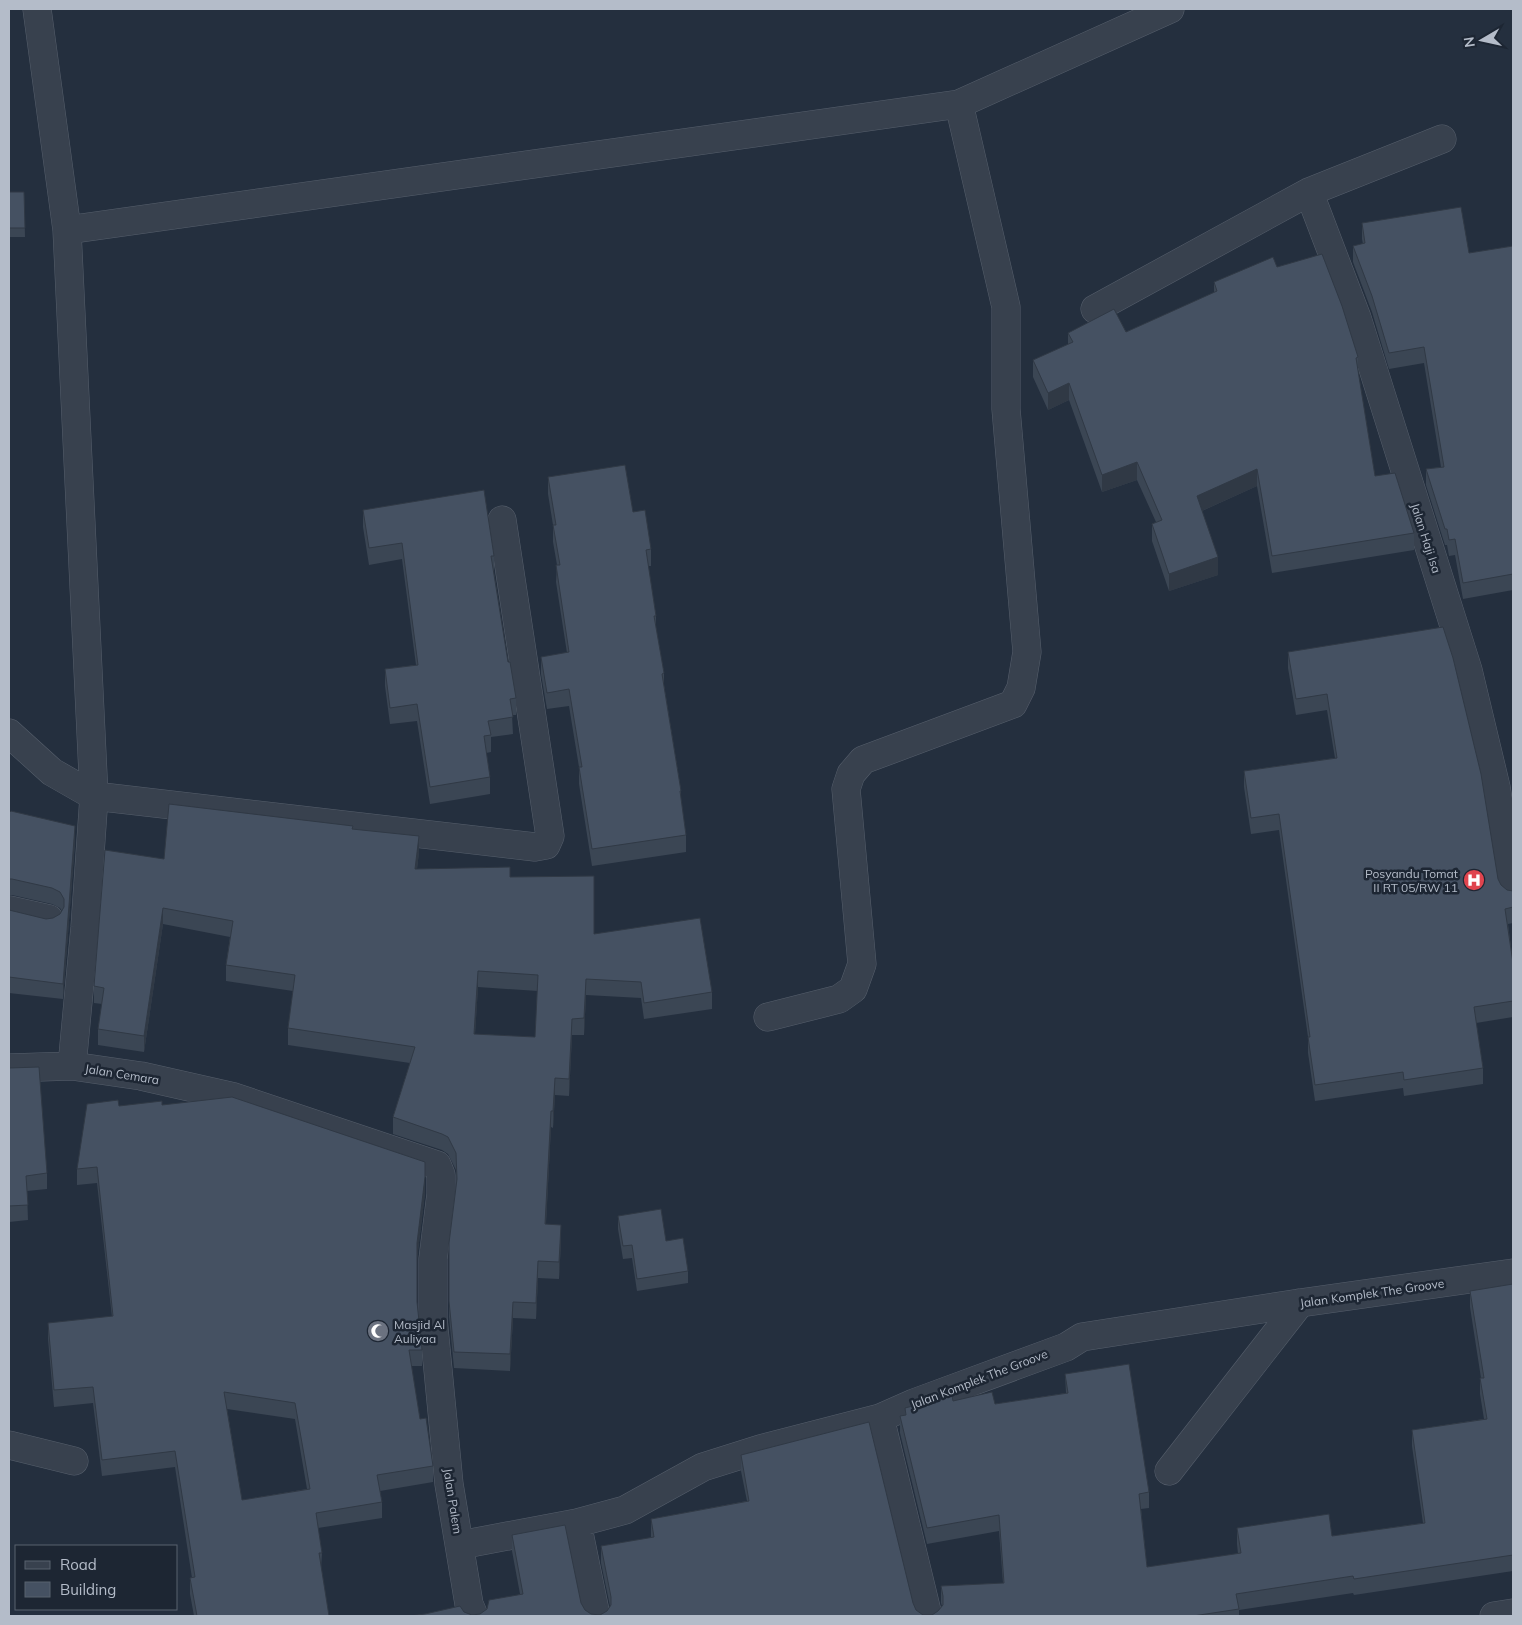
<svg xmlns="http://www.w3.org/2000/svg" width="1522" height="1625" viewBox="0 0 1522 1625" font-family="Mulish,sans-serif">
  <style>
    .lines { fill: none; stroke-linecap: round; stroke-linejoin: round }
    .minor-casing { stroke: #565f6c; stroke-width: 29 }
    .minor { stroke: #38414e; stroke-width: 28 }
    .wall { fill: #3b4654; fill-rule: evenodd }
    .shaded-wall { fill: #303945 }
    .building { fill: #455162; stroke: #303945; fill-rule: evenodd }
    .labels { text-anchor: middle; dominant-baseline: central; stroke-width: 5; stroke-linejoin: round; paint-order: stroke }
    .street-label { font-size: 12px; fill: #b4bcc9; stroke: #1d2633 }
    .poi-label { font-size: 12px; fill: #b4bcc9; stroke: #1d2633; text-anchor: end }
  </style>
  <rect width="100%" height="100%" fill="#242f3e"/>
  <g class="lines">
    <!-- minor casing -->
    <g class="minor-casing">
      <path id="minor" d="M 37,9 L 67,230 L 94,796 L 85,927 L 72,1066
        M 1309,192 L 1357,318 L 1468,670 L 1496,787 L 1513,892
        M 67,230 L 959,104 L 1170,9
        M 1095,309 L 1309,192 L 1442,139
        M 9,733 L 52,772 L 94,796 L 535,847 L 546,845 L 550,836 L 502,520
        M 9,910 L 49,919
        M 768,1017 L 839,999 L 853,989 L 862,964 L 846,789 L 851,774 L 863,760 L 1013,704 L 1021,688 L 1027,652 L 1006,409 L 1006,307 L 959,104
        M 9,1068 L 72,1066 L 141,1076 L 234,1097 L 437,1165 L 441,1175 L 441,1194 L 433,1259 L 433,1318 L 449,1484 L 469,1604 L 474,1616
        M 880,1418 L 928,1616
        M 9,1445 L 74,1461
        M 1169,1471 L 1300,1303
        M 577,1523 L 596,1616
        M 460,1545 L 577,1523 L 625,1510 L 703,1467 L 760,1449 L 880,1418 L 914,1403 L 1066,1347 L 1082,1337 L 1300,1303 L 1513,1273
        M 1494,1616 L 1513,1613"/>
    </g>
    <!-- minor -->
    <use href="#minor" class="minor"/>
  </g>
  <!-- wall -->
  <path class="wall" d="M 9,192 L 24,192 L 25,237 L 9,237 Z
    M 1362,223 L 1469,253 L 1513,246 L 1513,590 L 1463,599 L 1455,555 L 1449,556 L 1447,545 L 1445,545 L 1426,485 L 1426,469 L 1441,467 L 1424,363 L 1389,369 L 1372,312 L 1353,262 L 1353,246 L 1363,244 L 1362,239 Z
    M 1277,267 L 1358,357 L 1358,374 L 1375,476 L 1414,533 L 1414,550 L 1272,573 L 1257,486 L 1202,511 L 1218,575 L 1169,591 L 1152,541 L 1152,524 L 1156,522 L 1137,480 L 1102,492 L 1069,400 L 1048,410 L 1033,377 L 1033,360 L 1068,345 L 1068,333 L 1126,332 L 1214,293 L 1214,282 Z
    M 548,477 L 633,512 L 651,549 L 651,566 L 648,566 L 656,616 L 656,629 L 664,673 L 664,685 L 681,791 L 681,800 L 686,835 L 686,852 L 592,866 L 579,784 L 579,767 L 569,706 L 547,709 L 541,674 L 541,657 L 567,653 L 556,582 L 557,565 L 553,542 L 553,525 L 548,494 Z
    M 363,510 L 494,556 L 494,573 L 508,662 L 516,698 L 516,715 L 512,715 L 513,734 L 491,737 L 491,752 L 486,753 L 490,777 L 490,794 L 430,804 L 417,721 L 390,724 L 385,686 L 385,669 L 416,665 L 402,559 L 369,565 L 363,527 Z
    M 1288,652 L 1498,879 L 1501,885 L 1507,890 L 1513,891 L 1513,923 L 1508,924 L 1513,963 L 1513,1017 L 1476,1023 L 1483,1068 L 1483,1084 L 1404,1096 L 1403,1088 L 1315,1101 L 1308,1053 L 1308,1037 L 1279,830 L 1251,834 L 1244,787 L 1244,771 L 1335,758 L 1327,710 L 1296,715 L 1288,668 Z
    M 9,812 L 75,842 L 63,999 L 9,993 L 9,910 L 46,919 L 53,918 L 60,914 L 62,911 L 60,908 L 52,904 L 12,895 L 9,895 Z
    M 353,829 L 419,852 L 417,869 L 510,877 L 594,934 L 712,992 L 712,1009 L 644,1019 L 641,998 L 586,995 L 584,1035 L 572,1035 L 569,1096 L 555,1095 L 553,1128 L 551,1127 L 546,1224 L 561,1242 L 559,1279 L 538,1278 L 536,1319 L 513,1318 L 510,1371 L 454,1368 L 449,1317 L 449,1243 L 456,1183 L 456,1170 L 448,1154 L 442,1150 L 393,1134 L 393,1117 L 410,1063 L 288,1045 L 288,1028 L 293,991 L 226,981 L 226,965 L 230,937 L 163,924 L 144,1052 L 98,1045 L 98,1029 L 102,1004 L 94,1003 L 94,986 L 164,859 ZM 478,987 L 538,991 L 535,1037 L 475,1034 Z
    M 9,1068 L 47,1173 L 47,1189 L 27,1191 L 28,1220 L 9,1222 Z
    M 162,1105 L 425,1193 L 417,1259 L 417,1302 L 422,1350 L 422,1366 L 411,1366 L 420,1419 L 433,1466 L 433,1482 L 380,1491 L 382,1502 L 382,1518 L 318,1528 L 322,1553 L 321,1569 L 329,1616 L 194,1616 L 190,1594 L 190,1578 L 192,1578 L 175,1467 L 102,1476 L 93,1403 L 54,1407 L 48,1339 L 48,1323 L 112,1317 L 97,1183 L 77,1185 L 77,1169 L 119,1106 ZM 227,1409 L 295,1419 L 307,1489 L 242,1500 Z
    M 618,1216 L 666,1241 L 688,1271 L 688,1283 L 637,1291 L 632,1258 L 623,1259 L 618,1229 Z
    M 1513,1284 L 1513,1571 L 1354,1595 L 1353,1593 L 1239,1610 L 1239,1616 L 410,1616 L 464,1612 L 472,1615 L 480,1614 L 520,1594 L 512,1551 L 512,1535 L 581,1603 L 585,1610 L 591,1614 L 600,1615 L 607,1611 L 610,1606 L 601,1563 L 601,1546 L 651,1538 L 651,1519 L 747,1501 L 741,1471 L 741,1455 L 913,1603 L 916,1610 L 923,1615 L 932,1615 L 938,1611 L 942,1606 L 941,1603 L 941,1586 L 1003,1583 L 999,1531 L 927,1544 L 900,1433 L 900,1416 L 905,1415 L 905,1408 L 953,1401 L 995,1404 L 1066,1393 L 1065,1374 L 1149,1492 L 1149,1508 L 1141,1509 L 1147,1567 L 1238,1554 L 1237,1544 L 1237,1528 L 1332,1536 L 1423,1523 L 1412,1446 L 1412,1430 L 1484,1419 L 1480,1394 L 1480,1378 L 1481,1378 L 1470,1307 L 1470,1291 Z"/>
  <!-- shaded-wall -->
  <path class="shaded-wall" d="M 1069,383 L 1069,400 L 1048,410 L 1048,393 Z
    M 1137,462 L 1137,480 L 1102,492 L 1102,475 Z
    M 1257,469 L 1257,486 L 1197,513 L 1197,496 Z
    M 1218,557 L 1218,575 L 1169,591 L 1169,574 Z
    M 75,826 L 75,842 L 63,999 L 63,984 Z
    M 419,836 L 419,852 L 415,885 L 415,869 Z
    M 163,908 L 163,924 L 144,1052 L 144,1036 Z
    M 478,971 L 478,987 L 474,1051 L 474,1034 Z
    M 586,979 L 586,995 L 584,1035 L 584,1018 Z
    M 572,1019 L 572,1035 L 569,1096 L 569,1079 Z
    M 555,1078 L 555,1095 L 553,1128 L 553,1111 Z
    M 551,1111 L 551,1127 L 545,1241 L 545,1224 Z
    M 425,1177 L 425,1193 L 417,1259 L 417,1243 Z
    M 561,1225 L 561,1242 L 559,1279 L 559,1262 Z
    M 538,1261 L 538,1278 L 536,1319 L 536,1303 Z
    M 513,1302 L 513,1318 L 510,1371 L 510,1354 Z"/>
  <!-- building -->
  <path class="building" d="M 9,192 L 24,192 L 25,228 L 9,228 Z
    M 1461,207 L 1469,253 L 1513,246 L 1513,574 L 1463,583 L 1455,539 L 1449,540 L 1447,529 L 1445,529 L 1426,469 L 1444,467 L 1424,347 L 1389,353 L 1372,296 L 1353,246 L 1365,243 L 1362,223 Z
    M 1322,254 L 1342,306 L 1358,357 L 1356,358 L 1375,476 L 1395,473 L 1414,533 L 1272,556 L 1257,469 L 1197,496 L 1218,557 L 1169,574 L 1152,524 L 1162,520 L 1137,462 L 1102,475 L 1069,383 L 1048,393 L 1033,360 L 1073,342 L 1068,333 L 1114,309 L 1126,332 L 1217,291 L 1214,282 L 1273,257 L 1277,267 Z
    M 625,465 L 633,512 L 645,510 L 651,549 L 646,550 L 656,616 L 654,616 L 664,673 L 662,674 L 681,791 L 680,791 L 686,835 L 592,849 L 579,767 L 582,767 L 569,689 L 547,693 L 541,657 L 569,652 L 556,565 L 560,565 L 553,525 L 556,525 L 548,477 Z
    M 484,490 L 494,556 L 491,556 L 508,662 L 510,662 L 516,698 L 510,699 L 513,717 L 488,721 L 491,735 L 484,736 L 490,777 L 430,787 L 417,704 L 390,708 L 385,669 L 418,665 L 402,543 L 369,548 L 363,510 Z
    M 1443,627 L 1453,658 L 1481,774 L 1498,879 L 1501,885 L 1507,890 L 1513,891 L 1513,907 L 1505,909 L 1513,963 L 1513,1001 L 1474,1007 L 1483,1068 L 1404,1080 L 1403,1072 L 1315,1085 L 1308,1037 L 1310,1037 L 1279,814 L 1251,818 L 1244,771 L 1337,758 L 1327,694 L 1296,699 L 1288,652 Z
    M 169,804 L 353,826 L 352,829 L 419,836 L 415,869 L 510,867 L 510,877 L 594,876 L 594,934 L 700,918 L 712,992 L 644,1003 L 641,982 L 586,979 L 584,1018 L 572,1019 L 569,1079 L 555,1078 L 553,1111 L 551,1111 L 545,1224 L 561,1225 L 559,1262 L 538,1261 L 536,1303 L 513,1302 L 510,1354 L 454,1352 L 449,1301 L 449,1243 L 457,1179 L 456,1153 L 448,1137 L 442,1134 L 393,1117 L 415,1047 L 288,1028 L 295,975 L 226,965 L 233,921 L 163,908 L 144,1036 L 98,1029 L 104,988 L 94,986 L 105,850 L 164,859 ZM 478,971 L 538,975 L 535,1037 L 474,1034 Z
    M 11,811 L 75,826 L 63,984 L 9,977 L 9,910 L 46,919 L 53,918 L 60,914 L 64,907 L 64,899 L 60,892 L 52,888 L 12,879 L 9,879 L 9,812 L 10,812 Z
    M 39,1067 L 47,1173 L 26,1176 L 28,1205 L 9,1206 L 9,1068 Z
    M 232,1097 L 425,1162 L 425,1177 L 417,1243 L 417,1302 L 422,1350 L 409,1350 L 420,1419 L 426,1418 L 433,1466 L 377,1475 L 382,1502 L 316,1513 L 322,1553 L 319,1553 L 329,1616 L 197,1616 L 190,1578 L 195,1577 L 175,1451 L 102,1460 L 93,1387 L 54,1390 L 48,1323 L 113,1316 L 97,1167 L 77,1169 L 87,1104 L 118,1100 L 119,1106 L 162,1101 L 162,1105 ZM 224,1392 L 295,1403 L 310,1489 L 242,1500 Z
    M 661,1209 L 666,1241 L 683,1238 L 688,1271 L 637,1279 L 632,1245 L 623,1246 L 618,1216 Z
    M 1513,1284 L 1513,1555 L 1354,1579 L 1353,1576 L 1236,1594 L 1239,1609 L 1193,1616 L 410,1616 L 425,1614 L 460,1606 L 464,1612 L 472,1615 L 480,1614 L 487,1609 L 489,1600 L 523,1594 L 512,1535 L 565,1525 L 581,1603 L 585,1610 L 591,1614 L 600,1615 L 607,1611 L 611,1605 L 611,1597 L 601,1546 L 654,1537 L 651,1519 L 749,1501 L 741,1455 L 869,1422 L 913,1603 L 916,1610 L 923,1615 L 932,1615 L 938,1611 L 943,1605 L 943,1596 L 941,1586 L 1004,1583 L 999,1515 L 927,1528 L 900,1416 L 906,1415 L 905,1408 L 952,1396 L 953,1401 L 992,1392 L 995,1404 L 1068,1393 L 1065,1374 L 1129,1364 L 1149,1492 L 1139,1494 L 1147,1567 L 1241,1553 L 1237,1528 L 1329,1514 L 1332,1536 L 1425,1523 L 1412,1430 L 1487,1419 L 1480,1378 L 1484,1378 L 1470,1291 Z"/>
  <!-- icons -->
  <defs>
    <g id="hospital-disc" transform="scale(1.125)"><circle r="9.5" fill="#e0444e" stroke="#1d2633"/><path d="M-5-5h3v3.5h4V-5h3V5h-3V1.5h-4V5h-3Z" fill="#fff"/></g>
    <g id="mosque-disc" transform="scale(1.125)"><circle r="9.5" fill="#6b7280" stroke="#1d2633"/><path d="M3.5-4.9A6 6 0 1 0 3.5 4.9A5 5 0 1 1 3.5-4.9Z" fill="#fff"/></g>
  </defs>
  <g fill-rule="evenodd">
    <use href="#hospital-disc" x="1474" y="880"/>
    <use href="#mosque-disc" x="378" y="1331"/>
  </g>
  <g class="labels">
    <!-- street labels -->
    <g class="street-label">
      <text transform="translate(1426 538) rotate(72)">Jalan Haji Isa</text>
      <text transform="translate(122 1074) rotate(9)">Jalan Cemara</text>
      <text transform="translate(1372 1293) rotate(-8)">Jalan Komplek The Groove</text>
      <text transform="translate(979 1379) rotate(-21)">Jalan Komplek The Groove</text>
      <text transform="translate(453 1501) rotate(81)">Jalan Palem</text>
    </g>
    <!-- poi labels -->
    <g class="poi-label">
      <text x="1458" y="873">Posyandu Tomat<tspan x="1458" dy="14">II RT 05/RW 11</tspan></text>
      <text x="394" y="1324" text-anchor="start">Masjid Al<tspan x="394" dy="14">Auliyaa</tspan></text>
    </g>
  </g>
  <!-- border -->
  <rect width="1522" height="1625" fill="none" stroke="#b4bcc9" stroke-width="20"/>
  <!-- legend -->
  <rect x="15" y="1545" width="162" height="65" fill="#1d2633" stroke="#59626f"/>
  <rect x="25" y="1561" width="25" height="8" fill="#38414e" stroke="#59626f"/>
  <text x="60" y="1570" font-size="15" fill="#b4bcc9">Road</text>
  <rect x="25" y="1582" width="25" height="15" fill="#455162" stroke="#59626f"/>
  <text x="60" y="1595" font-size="15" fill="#b4bcc9">Building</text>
  <!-- north arrow -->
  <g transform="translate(1482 40) rotate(261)" stroke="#1d2633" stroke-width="4" paint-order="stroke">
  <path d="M0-4L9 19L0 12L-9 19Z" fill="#b4bcc9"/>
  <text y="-8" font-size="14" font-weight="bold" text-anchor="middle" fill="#b4bcc9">N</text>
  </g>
</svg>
